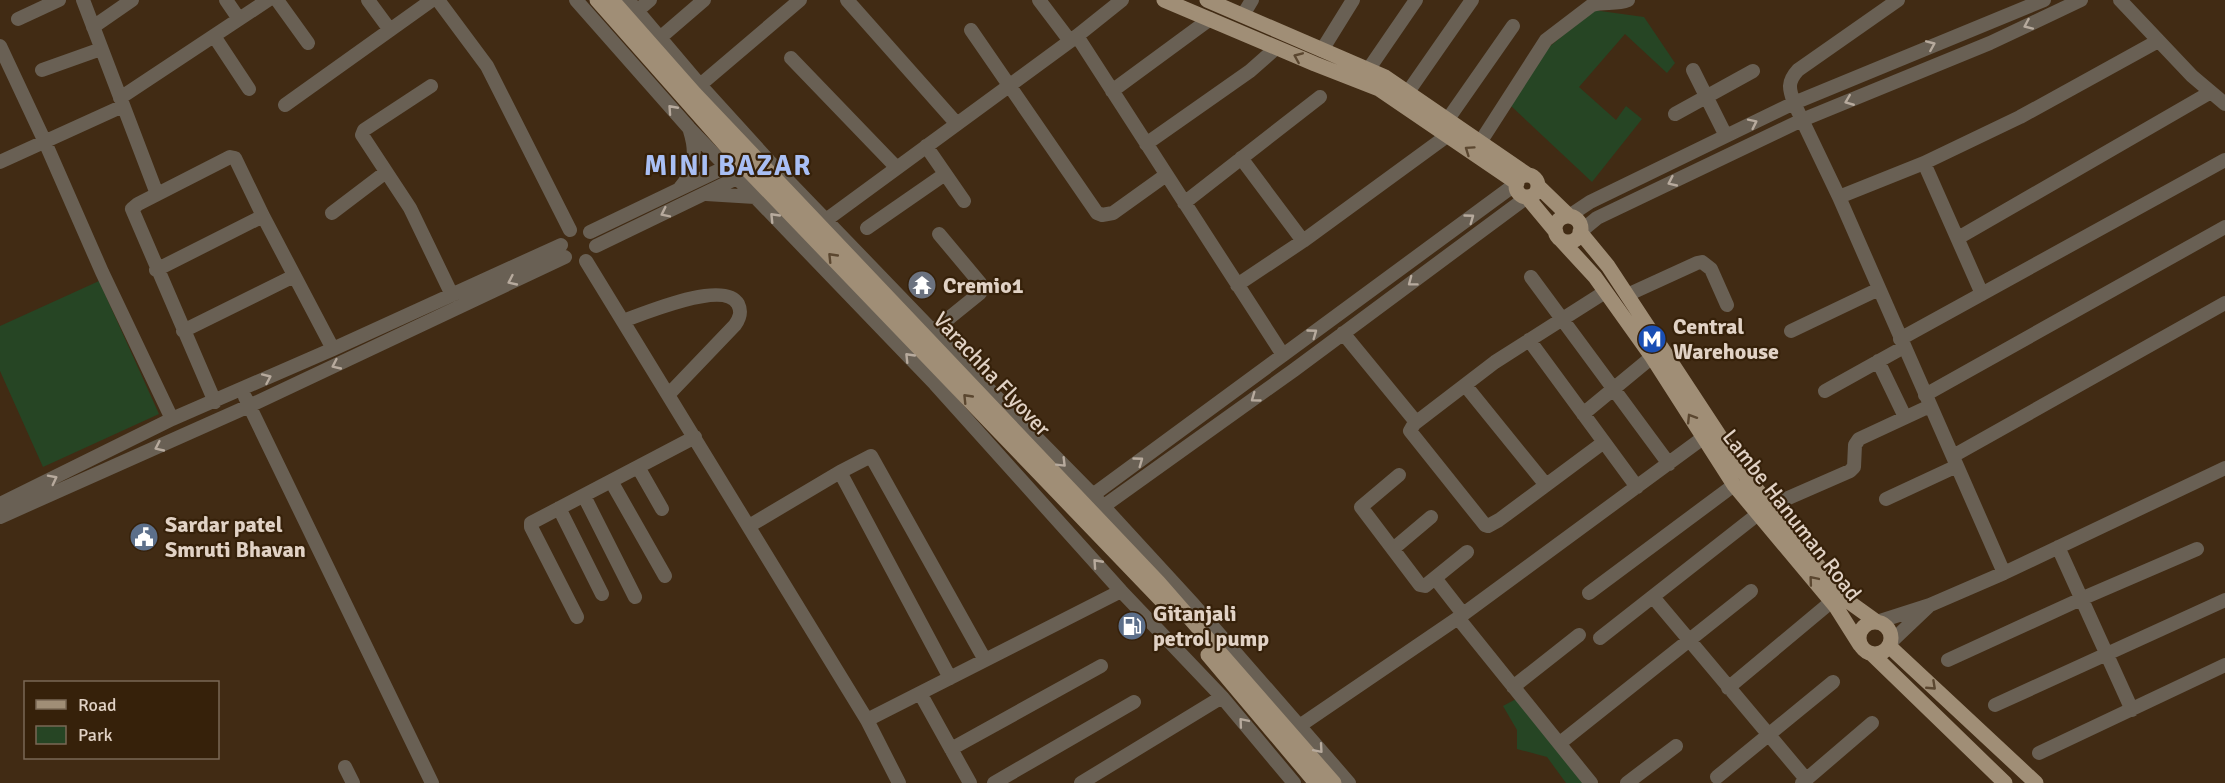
<svg xmlns="http://www.w3.org/2000/svg" width="2225" height="783" viewBox="0 0 2225 783" font-family="Signika,sans-serif">
  <style>
    .green { fill: #264524 }
    .lines { fill: none; stroke-linecap: round; stroke-linejoin: round }
    .minor { stroke: #696054; stroke-width: 14 }
    .major { stroke: #a08e76; stroke-width: 15 }
    .major-bridge { stroke: #a08e76; stroke-width: 15 }
    .oneway { stroke: #b7aa9d }
    .oneway2 { stroke: #5b4730 }
    .labels { text-anchor: middle; dominant-baseline: central; stroke-width: 4.5; stroke-linejoin: round; paint-order: stroke }
    .poi-label { font-size: 22px; font-weight: bold; fill: #e1d2c5; stroke: #36210a; text-anchor: start }
    .street-label { font-size: 22px; fill: #e1d2c5; stroke: #36210a }
    .district-label { font-size: 28px; font-weight: bold; letter-spacing: 1.5px; fill: #a9bff4; stroke: #36210a }
  </style>
  <rect width="100%" height="100%" fill="#412b14"/>
  <!-- green -->
  <path class="green" d="M 1593,10 L 1644,17 L 1675,63 L 1667,73 L 1625,34 L 1579,87 L 1616,120 L 1626,106 L 1642,119 L 1592,182 L 1511,106 L 1548,48 Z
    M 99,281 L 159,414 L 43,467 L 0,371 L 0,326 Z
    M 1516,699 L 1584,783 L 1566,783 L 1547,757 L 1517,749 L 1517,730 L 1503,706 Z"/>
  <g class="lines">
    <!-- minor -->
    <path class="minor" d="M 83,0 L 157,194
      M 226,0 L 239,19
      M 277,0 L 308,43
      M 368,0 L 390,30
      M 438,0 L 487,66 L 570,230
      M 576,0 L 689,128 L 935,384 L 1121,591 L 1222,697 L 1294,783
      M 628,0 L 700,85 L 769,161 L 981,381 L 1093,495 L 1194,605 L 1349,783
      M 847,0 L 957,124
      M 1039,0 L 1070,41
      M 1898,0 L 1798,70 C 1787,82 1789,89 1794,103 L 1839,197 L 2004,573
      M 2120,0 L 2192,76 L 2225,104
      M 637,11 L 650,0
      M 1243,15 L 1252,0
      M 18,19 L 59,0
      M 93,27 L 132,0
      M 971,30 L 1097,213 L 1102,215 L 1113,213 L 1166,175
      M 214,36 L 249,89
      M 1077,36 L 1283,355
      M 661,37 L 704,0
      M 0,46 L 45,142 L 102,272 L 172,419
      M 1322,50 L 1353,0
      M 791,58 L 897,168
      M 42,70 L 101,49
      M 1368,70 L 1416,0
      M 1693,70 L 1726,136
      M 700,85 L 800,0
      M 431,86 L 364,130 L 362,135 L 410,208 L 452,295
      M 1112,91 L 1210,19
      M 1408,92 L 1472,0
      M 120,98 L 268,0
      M 285,105 L 432,0
      M 1675,114 L 1753,71
      M 1448,119 L 1513,26
      M 1481,141 L 1546,40 L 1592,5 C 1604,1 1616,5 1628,0
      M 1146,144 L 1250,71 L 1276,48
      M 926,146 L 964,201
      M 1241,158 L 1303,241
      M 0,162 L 123,106
      M 1924,163 L 1982,294
      M 680,188 C 695,170 697,153 690,131
      M 706,194 L 755,197
      M 1839,197 L 1924,163 L 2020,117 L 2158,41
      M 1184,203 L 1320,97
      M 332,213 L 386,172
      M 1569,216 L 1590,202 L 1794,103 L 2044,0
      M 826,220 L 1077,36 L 1122,0
      M 867,228 L 945,174
      M 590,232 L 732,164
      M 1580,232 L 1597,218 L 1802,120 L 1990,43 L 2081,0
      M 1958,238 L 2211,92
      M 596,246 L 743,175
      M 586,261 L 867,720 L 899,783
      M 156,270 L 263,216
      M 1531,277 L 1669,464
      M 1237,285 L 1303,241 L 1455,130
      M 1627,295 L 1697,263 L 1702,262 L 1711,269 L 1727,305
      M 623,321 C 643,314 724,279 738,304 C 742,312 740,318 735,325 L 669,394
      M 183,331 L 294,276
      M 933,331 L 980,293 L 980,283 L 939,234
      M 1791,331 L 1879,289
      M 1343,333 L 1416,422
      M 1900,339 L 2225,160
      M 1529,340 L 1637,487
      M 1878,361 L 1905,417
      M 1465,385 L 1546,485
      M 1825,391 L 1904,347
      M 1925,395 L 2225,227
      M 245,397 L 432,783
      M 215,402 L 132,209 L 138,204 L 230,157 L 235,158 L 263,216 L 333,349
      M 1583,414 L 1652,357
      M 1604,442 L 1499,520 L 1488,526 L 1485,525 L 1410,431 L 1414,424 L 1495,362 L 1605,292
      M 1953,456 L 2225,303
      M 638,467 L 662,509
      M 840,472 L 871,456 L 985,660
      M 1399,475 L 1361,507 L 1420,585 L 1425,586 L 1467,552
      M 611,481 L 665,576
      M 584,496 L 635,597
      M 1886,499 L 1957,466
      M 1086,500 L 1517,183
      M 0,504 L 172,419 L 333,349 L 561,245
      M 1770,506 L 1850,471 L 1854,467 L 1855,445 L 1859,439 L 1930,406
      M 559,508 L 602,594
      M 1097,511 L 1294,370 L 1527,197
      M 0,517 L 249,406 L 565,257
      M 749,526 L 840,472 L 950,678
      M 2058,547 L 2132,710
      M 1393,549 L 1431,517
      M 1435,578 L 1463,614
      M 1589,593 L 1734,485
      M 1653,597 L 1806,779
      M 1930,605 L 2004,573 L 2225,468
      M 577,617 L 531,527 L 531,523 L 695,437
      M 1458,618 L 1591,783
      M 1877,622 L 1930,605 L 1891,642
      M 1600,638 L 1758,514
      M 1948,660 L 2081,599 L 2197,549
      M 1513,687 L 1579,635
      M 1728,688 L 1831,602
      M 920,693 L 970,783
      M 1995,705 L 2225,600
      M 867,720 L 1121,591
      M 1292,731 L 1458,618 L 1711,432
      M 1560,743 L 1751,591
      M 951,749 L 1101,666
      M 2039,753 L 2225,665
      M 345,767 L 353,783
      M 1717,777 L 1833,682
      M 994,783 L 1134,702
      M 1081,783 L 1222,697
      M 1627,783 L 1676,746
      M 1802,783 L 1872,723"/>
    <!-- major -->
    <path class="major" d="M 1164,0 L 1315,64 L 1379,89 L 1517,183
      M 1207,0 L 1385,77 L 1528,175
      M1516 186a11 11 0 1 1 22 0a11 11 0 1 1-22 0Z
      M 1538,186 L 1569,216
      M 1527,197 L 1556,232
      M1555 229a13 13 0 1 1 26 0a13 13 0 1 1-26 0Z
      M 1580,232 L 1608,266 L 1746,476 L 1845,599 L 1877,622
      M 1560,239 L 1595,277 L 1652,357 L 1734,485 L 1836,607 L 1860,645
      M1859 638a16 16 0 1 1 32 0a16 16 0 1 1-32 0Z
      M 1889,646 L 2036,783
      M 1872,654 L 2005,783"/>
    <!-- major-bridge -->
    <path class="major-bridge" d="M 597,0 L 743,165 L 1161,600
      M 612,0 L 695,94 L 1159,583 L 1334,783
      M 1208,655 L 1316,783"/>
  </g>
  <!-- one-way arrows -->
  <defs><path id="oneway-chevron" d="M-2-3.5L2.5 0L-2 3.5" fill="none" stroke-width="1.6" stroke-linecap="round" stroke-linejoin="round" transform="scale(1.5)"/></defs>
  <g class="oneway">
    <use href="#oneway-chevron" transform="translate(2028 25) rotate(156)"/>
    <use href="#oneway-chevron" transform="translate(1931 45) rotate(-23)"/>
    <use href="#oneway-chevron" transform="translate(1849 101) rotate(158)"/>
    <use href="#oneway-chevron" transform="translate(672 109) rotate(-132)"/>
    <use href="#oneway-chevron" transform="translate(1753 123) rotate(-26)"/>
    <use href="#oneway-chevron" transform="translate(1672 182) rotate(155)"/>
    <use href="#oneway-chevron" transform="translate(665 213) rotate(154)"/>
    <use href="#oneway-chevron" transform="translate(774 217) rotate(-134)"/>
    <use href="#oneway-chevron" transform="translate(1470 218) rotate(-36)"/>
    <use href="#oneway-chevron" transform="translate(512 281) rotate(155)"/>
    <use href="#oneway-chevron" transform="translate(1412 282) rotate(143)"/>
    <use href="#oneway-chevron" transform="translate(1313 333) rotate(-36)"/>
    <use href="#oneway-chevron" transform="translate(909 357) rotate(-134)"/>
    <use href="#oneway-chevron" transform="translate(336 365) rotate(155)"/>
    <use href="#oneway-chevron" transform="translate(267 378) rotate(-24)"/>
    <use href="#oneway-chevron" transform="translate(1255 398) rotate(144)"/>
    <use href="#oneway-chevron" transform="translate(159 447) rotate(155)"/>
    <use href="#oneway-chevron" transform="translate(1139 461) rotate(-36)"/>
    <use href="#oneway-chevron" transform="translate(1062 463) rotate(45)"/>
    <use href="#oneway-chevron" transform="translate(53 479) rotate(-27)"/>
    <use href="#oneway-chevron" transform="translate(1097 563) rotate(-132)"/>
    <use href="#oneway-chevron" transform="translate(1243 722) rotate(-130)"/>
    <use href="#oneway-chevron" transform="translate(1319 749) rotate(49)"/>
  </g>
  <g class="oneway2">
    <use href="#oneway-chevron" transform="translate(1298 57) rotate(-157)"/>
    <use href="#oneway-chevron" transform="translate(1469 150) rotate(-145)"/>
    <use href="#oneway-chevron" transform="translate(832 257) rotate(-134)"/>
    <use href="#oneway-chevron" transform="translate(967 398) rotate(-134)"/>
    <use href="#oneway-chevron" transform="translate(1691 418) rotate(-122)"/>
    <use href="#oneway-chevron" transform="translate(1813 580) rotate(-130)"/>
    <use href="#oneway-chevron" transform="translate(1932 686) rotate(43)"/>
  </g>
  <!-- icons -->
  <defs>
    <g id="temple-disc" transform="scale(1.5)"><circle r="9.5" fill="#6b7280" stroke="#36210a"/><path d="M0-6L5-2H3V0L6.5 2.5H4V6H1.5V3h-3V6H-4V2.5H-6.5L-3 0V-2H-5Z" fill="#fff"/></g>
    <g id="metro-disc" transform="scale(1.5)"><circle r="9.5" fill="#1a4fb4" stroke="#36210a"/><path d="M-5.5 5V-5H-3L0 0L3-5H5.5V5H3V-.5L0 4L-3-.5V5Z" fill="#fff"/></g>
    <g id="civic-disc" transform="scale(1.5)"><circle r="9.5" fill="#5c6f8a" stroke="#36210a"/><path d="M-.6-6.5H3V-4.5H.6V-3L4-1V1h2V6H-6V1h2V-1L-.6-3ZM-1.2 2.5V6h2.4V2.5Z" fill="#fff"/></g>
    <g id="fuel-disc" transform="scale(1.5)"><circle r="9.5" fill="#5c6f8a" stroke="#36210a"/><path d="M-5.5-6h7V0h2V4h1.3V-2.5L3-4.5l.8-.8L6-3V5H2.5V1h-1V6h-7ZM-4.2-4.7v3.2H.2V-4.7Z" fill="#fff"/></g>
  </defs>
  <g fill-rule="evenodd">
    <use href="#temple-disc" x="922" y="285"/>
    <use href="#metro-disc" x="1652" y="339"/>
    <use href="#civic-disc" x="144" y="537"/>
    <use href="#fuel-disc" x="1132" y="626"/>
  </g>
  <g class="labels">
    <!-- poi labels -->
    <g class="poi-label">
      <text x="943" y="285">Cremio1</text>
      <text x="1673" y="326">Central<tspan x="1673" dy="25">Warehouse</tspan></text>
      <text x="165" y="524">Sardar patel<tspan x="165" dy="25">Smruti Bhavan</tspan></text>
      <text x="1153" y="613">Gitanjali<tspan x="1153" dy="25">petrol pump</tspan></text>
    </g>
    <!-- street labels -->
    <g class="street-label">
      <text transform="translate(992 374) rotate(47)">Varachha Flyover</text>
      <text transform="translate(1792 515) rotate(52)">Lambe Hanuman Road</text>
    </g>
    <!-- district labels -->
    <g class="district-label">
      <text x="728" y="166">MINI BAZAR</text>
    </g>
  </g>
  <!-- legend -->
  <rect x="24" y="681" width="195" height="78" fill="#36210a" stroke="#7a6855" stroke-width="1.5"/>
  <rect x="36" y="700" width="30" height="9" fill="#a08e76" stroke="#7a6855" stroke-width="1.5"/>
  <text x="78" y="711" font-size="18" fill="#e1d2c5">Road</text>
  <rect x="36" y="726" width="30" height="18" fill="#264524" stroke="#7a6855" stroke-width="1.5"/>
  <text x="78" y="741" font-size="18" fill="#e1d2c5">Park</text>
</svg>
